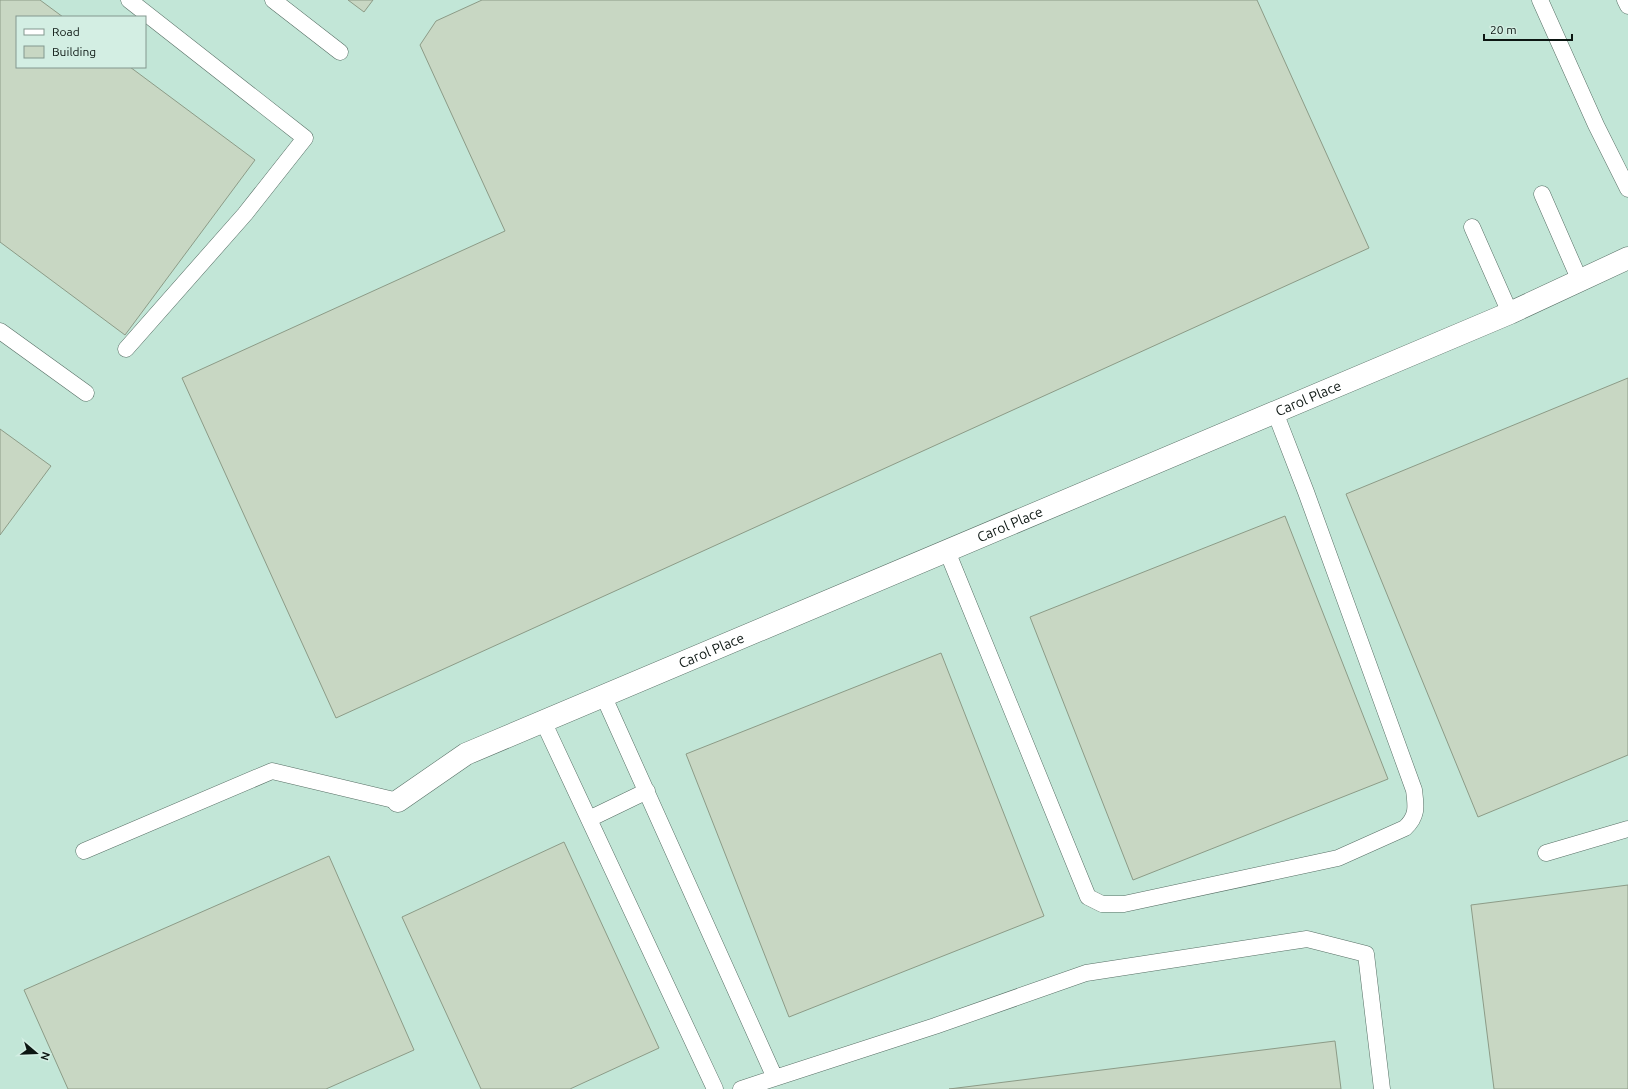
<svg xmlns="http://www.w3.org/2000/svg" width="1628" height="1089" viewBox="0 0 1628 1089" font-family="Ubuntu,sans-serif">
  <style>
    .built { fill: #c2e6d7; fill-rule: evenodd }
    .building { fill: #c8d7c3; stroke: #8c9b87 }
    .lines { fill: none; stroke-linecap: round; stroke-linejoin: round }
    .service-casing { stroke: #576f65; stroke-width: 17 }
    .minor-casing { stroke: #576f65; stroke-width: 23 }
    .service { stroke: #fff; stroke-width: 16 }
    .minor { stroke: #fff; stroke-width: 22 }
    .labels { text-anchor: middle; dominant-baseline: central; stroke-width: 3; stroke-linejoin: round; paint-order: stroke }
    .street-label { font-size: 14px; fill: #0c1612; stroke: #d3eee3 }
  </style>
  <rect width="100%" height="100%" fill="#d3eee3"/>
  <!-- built -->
  <path class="built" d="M 0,0 L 1628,0 L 1628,1089 L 0,1089 ZM 17,17 L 145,17 L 145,67 L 17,67 Z"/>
  <!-- building -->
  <path class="building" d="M 0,0 L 40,0 L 63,17 L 17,17 L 17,67 L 130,67 L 255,160 L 125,335 L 0,242 Z
    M 348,0 L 373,0 L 364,12 Z
    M 482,0 L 1257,0 L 1369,248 L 336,718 L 182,378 L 505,231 L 420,45 L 436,21 Z
    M 1628,378 L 1628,755 L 1478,817 L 1346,494 Z
    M 0,429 L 51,466 L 0,535 Z
    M 1285,516 L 1388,779 L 1133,880 L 1030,617 Z
    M 941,653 L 1044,916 L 789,1017 L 686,754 Z
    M 564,842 L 659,1048 L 570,1089 L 481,1089 L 402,917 Z
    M 329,856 L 414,1050 L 326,1089 L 68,1089 L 24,990 Z
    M 1628,885 L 1628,1089 L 1494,1089 L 1471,905 Z
    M 1335,1041 L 1341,1089 L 949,1089 Z"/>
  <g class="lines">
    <!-- service casing -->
    <g class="service-casing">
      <path id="service" d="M 273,0 L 340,52
        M 1540,0 L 1596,125 L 1628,189
        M 1625,0 L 1628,6
        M 1542,194 L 1580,281
        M 1472,227 L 1510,313
        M 0,331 L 86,393
        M 126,349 L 245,214 L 305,138 L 129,0
        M 947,551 L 1088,897 L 1102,904 L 1124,904 L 1338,858 L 1405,828 C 1418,816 1416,806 1414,790 L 1306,492 L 1275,412
        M 603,695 L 775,1078
        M 543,721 L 715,1089
        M 589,819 L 647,791
        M 84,851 L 272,771 L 398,801
        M 1546,853 L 1628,829
        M 741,1089 L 935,1026 L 1086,973 L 1307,939 L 1366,954 L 1382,1089"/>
    </g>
    <!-- minor casing -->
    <g class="minor-casing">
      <g id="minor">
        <path id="s1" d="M 398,801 L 466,754 L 1510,313 L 1628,258"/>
      </g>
    </g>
    <!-- service -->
    <use href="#service" class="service"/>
    <!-- minor -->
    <use href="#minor" class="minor"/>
  </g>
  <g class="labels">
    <!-- street labels -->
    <g class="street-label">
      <text stroke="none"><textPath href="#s1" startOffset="997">Carol Place</textPath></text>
      <text stroke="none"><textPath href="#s1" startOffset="673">Carol Place</textPath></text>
      <text stroke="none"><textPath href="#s1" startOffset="349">Carol Place</textPath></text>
    </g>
  </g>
  <!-- legend -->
  <rect x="16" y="16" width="130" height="52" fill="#d3eee3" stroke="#83988f"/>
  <rect x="24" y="29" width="20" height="6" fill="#ffffff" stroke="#83988f"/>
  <text x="52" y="36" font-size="12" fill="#0c1612">Road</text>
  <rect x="24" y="46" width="20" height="12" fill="#c8d7c3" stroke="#83988f"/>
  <text x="52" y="56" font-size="12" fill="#0c1612">Building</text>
  <!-- north arrow -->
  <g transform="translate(36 1053) rotate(109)" stroke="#d3eee3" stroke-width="3" paint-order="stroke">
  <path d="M0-3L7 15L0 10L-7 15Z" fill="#0c1612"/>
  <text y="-6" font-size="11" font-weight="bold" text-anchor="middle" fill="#0c1612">N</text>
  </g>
  <!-- scale -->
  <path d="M1484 34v6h88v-6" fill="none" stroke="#0c1612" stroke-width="2"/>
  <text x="1490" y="34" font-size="12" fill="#0c1612" stroke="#d3eee3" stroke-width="3" paint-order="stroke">20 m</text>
</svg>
